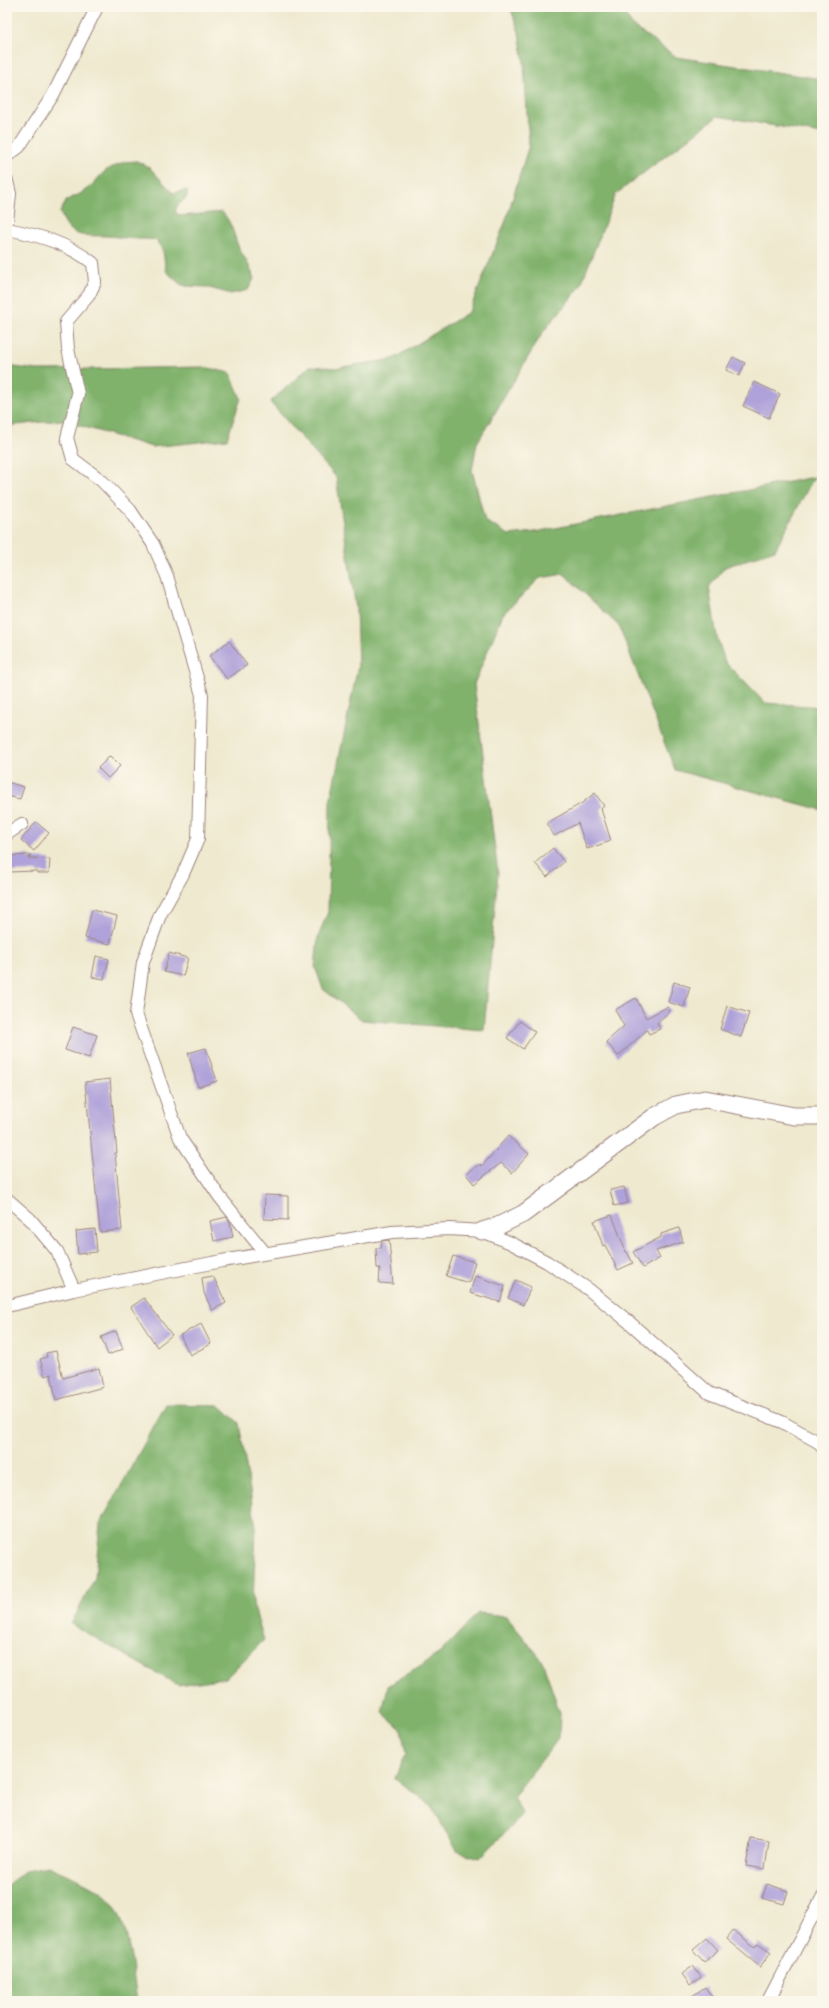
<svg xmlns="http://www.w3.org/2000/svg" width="829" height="2008" viewBox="0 0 829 2008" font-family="Kalam,sans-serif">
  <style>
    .forest { fill: #80b26c; stroke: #65684c }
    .building { fill: #afa1d9 }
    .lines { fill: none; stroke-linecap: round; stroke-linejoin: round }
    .street-casing { stroke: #9c847d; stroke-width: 14 }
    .secondary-casing { stroke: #9c847d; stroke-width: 19 }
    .street { stroke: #fff; stroke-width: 12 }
    .secondary { stroke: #fff; stroke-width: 17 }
  </style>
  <rect width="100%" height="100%" fill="#fbf7ec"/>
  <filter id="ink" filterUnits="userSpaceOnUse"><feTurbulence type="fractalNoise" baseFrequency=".025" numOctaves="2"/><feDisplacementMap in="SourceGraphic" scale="8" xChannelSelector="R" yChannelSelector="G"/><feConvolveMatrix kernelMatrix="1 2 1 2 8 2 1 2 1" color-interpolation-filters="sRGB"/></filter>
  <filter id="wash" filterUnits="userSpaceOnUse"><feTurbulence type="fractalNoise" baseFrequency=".012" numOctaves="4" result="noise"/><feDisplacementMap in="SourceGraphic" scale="16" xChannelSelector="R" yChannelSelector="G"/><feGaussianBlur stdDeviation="0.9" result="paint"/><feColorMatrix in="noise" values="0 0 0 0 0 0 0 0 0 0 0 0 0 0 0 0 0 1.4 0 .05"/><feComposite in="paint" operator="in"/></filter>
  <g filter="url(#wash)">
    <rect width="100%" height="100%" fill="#efe9cf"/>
    <!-- forest -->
    <path class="forest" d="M 510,7 L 619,7 L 633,26 L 676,57 L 822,79 L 822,134 L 718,116 L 616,194 L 580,287 L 543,332 L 477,443 L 472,470 L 485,521 L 509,535 L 535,532 L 814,477 L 775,550 L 725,567 L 709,587 L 717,637 L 725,662 L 765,703 L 822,707 L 822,810 L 675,770 L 619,626 L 564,574 L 540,578 L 503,614 L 474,684 L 498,873 L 484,1030 L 362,1020 L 323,989 L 315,967 L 318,937 L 328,912 L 330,802 L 358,666 L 356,609 L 336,477 L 270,402 L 310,366 L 336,368 L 393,359 L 469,312 L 505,223 L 529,145 L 524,62 L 519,32 Z
      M 137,161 L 150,168 L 173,193 L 187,190 L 187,197 L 177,206 L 175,212 L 181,216 L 222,212 C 234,225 233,236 240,250 C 246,260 251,268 254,279 L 248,290 L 231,294 L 206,287 L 186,286 L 180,284 L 166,271 L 163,251 L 156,240 C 144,238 139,240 128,238 C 121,238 114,236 107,236 C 82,235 71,240 60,212 L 67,200 L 80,194 L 91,186 L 105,171 L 124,162 Z
      M 7,366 L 38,370 L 204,367 L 230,373 L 241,398 L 227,439 L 152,447 L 61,420 L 7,426 Z
      M 166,1404 L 219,1405 L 239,1423 L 256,1527 L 253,1604 L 264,1640 L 226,1678 L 178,1685 L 71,1624 L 95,1578 L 100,1524 Z
      M 478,1613 L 506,1616 L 542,1660 L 560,1713 L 559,1738 L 513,1797 L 523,1814 L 480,1858 L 457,1851 L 431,1806 L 395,1778 L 406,1753 L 401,1729 L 382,1712 L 388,1686 L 440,1653 Z
      M 48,1866 C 65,1874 85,1881 101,1892 C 130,1911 132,1970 137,2001 L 7,2001 L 7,1885 L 26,1870 Z"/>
    <g id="blocks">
      <!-- building -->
      <path class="building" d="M 733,357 L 745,363 L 739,376 L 726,370 Z
        M 754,382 L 780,394 L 769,418 L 743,406 Z
        M 229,641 L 247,665 L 227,679 L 209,656 Z
        M 110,756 L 120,766 L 108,778 L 98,768 Z
        M 7,782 L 24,787 L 20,799 L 7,796 Z
        M 595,793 L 604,806 L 601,809 L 611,841 L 587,849 L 578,823 L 554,836 L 547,823 L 582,803 Z
        M 36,822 L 49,833 L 34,851 L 21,840 Z
        M 553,848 L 564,862 L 547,877 L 535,863 Z
        M 31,855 L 28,858 L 50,859 L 49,873 L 37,873 L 37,871 L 8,872 L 8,856 Z
        M 92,910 L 117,916 L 110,944 L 85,938 Z
        M 169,953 L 188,958 L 183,976 L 164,972 Z
        M 96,956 L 109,959 L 104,979 L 92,977 Z
        M 674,982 L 690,987 L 684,1007 L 668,1002 Z
        M 636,998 L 646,1018 L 667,1007 L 670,1011 L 657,1023 L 660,1029 L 649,1034 L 647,1030 L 618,1056 L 606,1042 L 624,1026 L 615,1010 Z
        M 727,1006 L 749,1013 L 741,1037 L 720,1029 Z
        M 520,1021 L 535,1032 L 523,1049 L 507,1038 Z
        M 73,1027 L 97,1035 L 89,1058 L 65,1050 Z
        M 206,1048 L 217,1081 L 198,1087 L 188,1053 Z
        M 110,1079 L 117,1153 L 115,1153 L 122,1230 L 100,1232 L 85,1082 Z
        M 508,1136 L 529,1154 L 512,1173 L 501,1163 L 474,1184 L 466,1174 L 480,1164 L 482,1166 Z
        M 624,1187 L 628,1203 L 614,1206 L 610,1190 Z
        M 265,1195 L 288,1196 L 288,1220 L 264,1219 Z
        M 612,1215 L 626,1252 L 627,1252 L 633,1263 L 618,1270 L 605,1245 L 603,1246 L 594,1221 Z
        M 227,1217 L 230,1222 L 233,1237 L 214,1241 L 210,1221 Z
        M 679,1228 L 683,1242 L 656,1251 L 660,1258 L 643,1268 L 633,1252 L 661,1237 L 661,1234 Z
        M 95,1229 L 97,1252 L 78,1254 L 76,1231 Z
        M 389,1240 L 393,1284 L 379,1283 L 380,1268 L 377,1268 L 376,1248 L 381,1248 L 382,1241 Z
        M 453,1256 L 475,1262 L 469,1283 L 446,1276 Z
        M 213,1276 L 226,1303 L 212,1310 L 204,1293 L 202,1278 Z
        M 475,1276 L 505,1286 L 500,1302 L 470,1293 Z
        M 516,1280 L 531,1287 L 523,1305 L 508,1298 Z
        M 144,1298 L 172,1335 L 157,1347 L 131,1307 Z
        M 201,1324 L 211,1344 L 190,1355 L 180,1335 Z
        M 116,1331 L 123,1349 L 108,1355 L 101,1337 Z
        M 56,1351 L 63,1378 L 99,1368 L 103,1387 L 56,1400 L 51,1374 L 45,1376 L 40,1359 L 47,1357 L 46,1353 Z
        M 751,1838 L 769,1841 L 765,1869 L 746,1866 Z
        M 767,1884 L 788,1891 L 784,1904 L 762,1898 Z
        M 733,1930 L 755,1947 L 758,1943 L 771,1952 L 760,1967 L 726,1939 Z
        M 707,1938 L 718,1950 L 704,1962 L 693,1950 Z
        M 693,1966 L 701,1977 L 690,1985 L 682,1974 Z
        M 705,1987 L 715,2001 L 685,2001 Z"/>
    </g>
  </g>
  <g filter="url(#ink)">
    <use href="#blocks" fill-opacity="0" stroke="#9c847d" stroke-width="1"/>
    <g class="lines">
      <!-- street casing -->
      <g class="street-casing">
        <path id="street" d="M 7,156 L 19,147 L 53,95 L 97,7
          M 7,181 L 10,194 L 7,221
          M 7,229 C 38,235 67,243 93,263 L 95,282 L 89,295 L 66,322 L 68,349 L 78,394 L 67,438 L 73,459 L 102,481 L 130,510 L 153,544 L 167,576 L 202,695 L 198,839 L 183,874 L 160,915 L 143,962 L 136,1014 L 180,1138 L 219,1196 L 265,1253
          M 7,834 L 22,824
          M 7,1199 L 30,1219 L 57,1251 L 74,1290
          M 7,1306 L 74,1290 L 222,1261 L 392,1232 L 449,1229 L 482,1231 L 511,1243 L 547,1262 L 588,1289 L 629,1322 L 709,1393 L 782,1422 L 818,1442 L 822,1447
          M 768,2001 L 822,1898"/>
      </g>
      <!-- secondary casing -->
      <g class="secondary-casing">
        <path id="secondary" d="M 482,1231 L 498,1226 L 523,1214 L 654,1117 L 676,1105 L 705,1099 L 794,1116 L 822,1116"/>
      </g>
      <!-- street -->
      <use href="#street" class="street"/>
      <!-- secondary -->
      <use href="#secondary" class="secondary"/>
    </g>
  </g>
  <!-- margin -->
  <rect width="829" height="2008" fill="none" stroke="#fbf7ec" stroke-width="24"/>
</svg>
